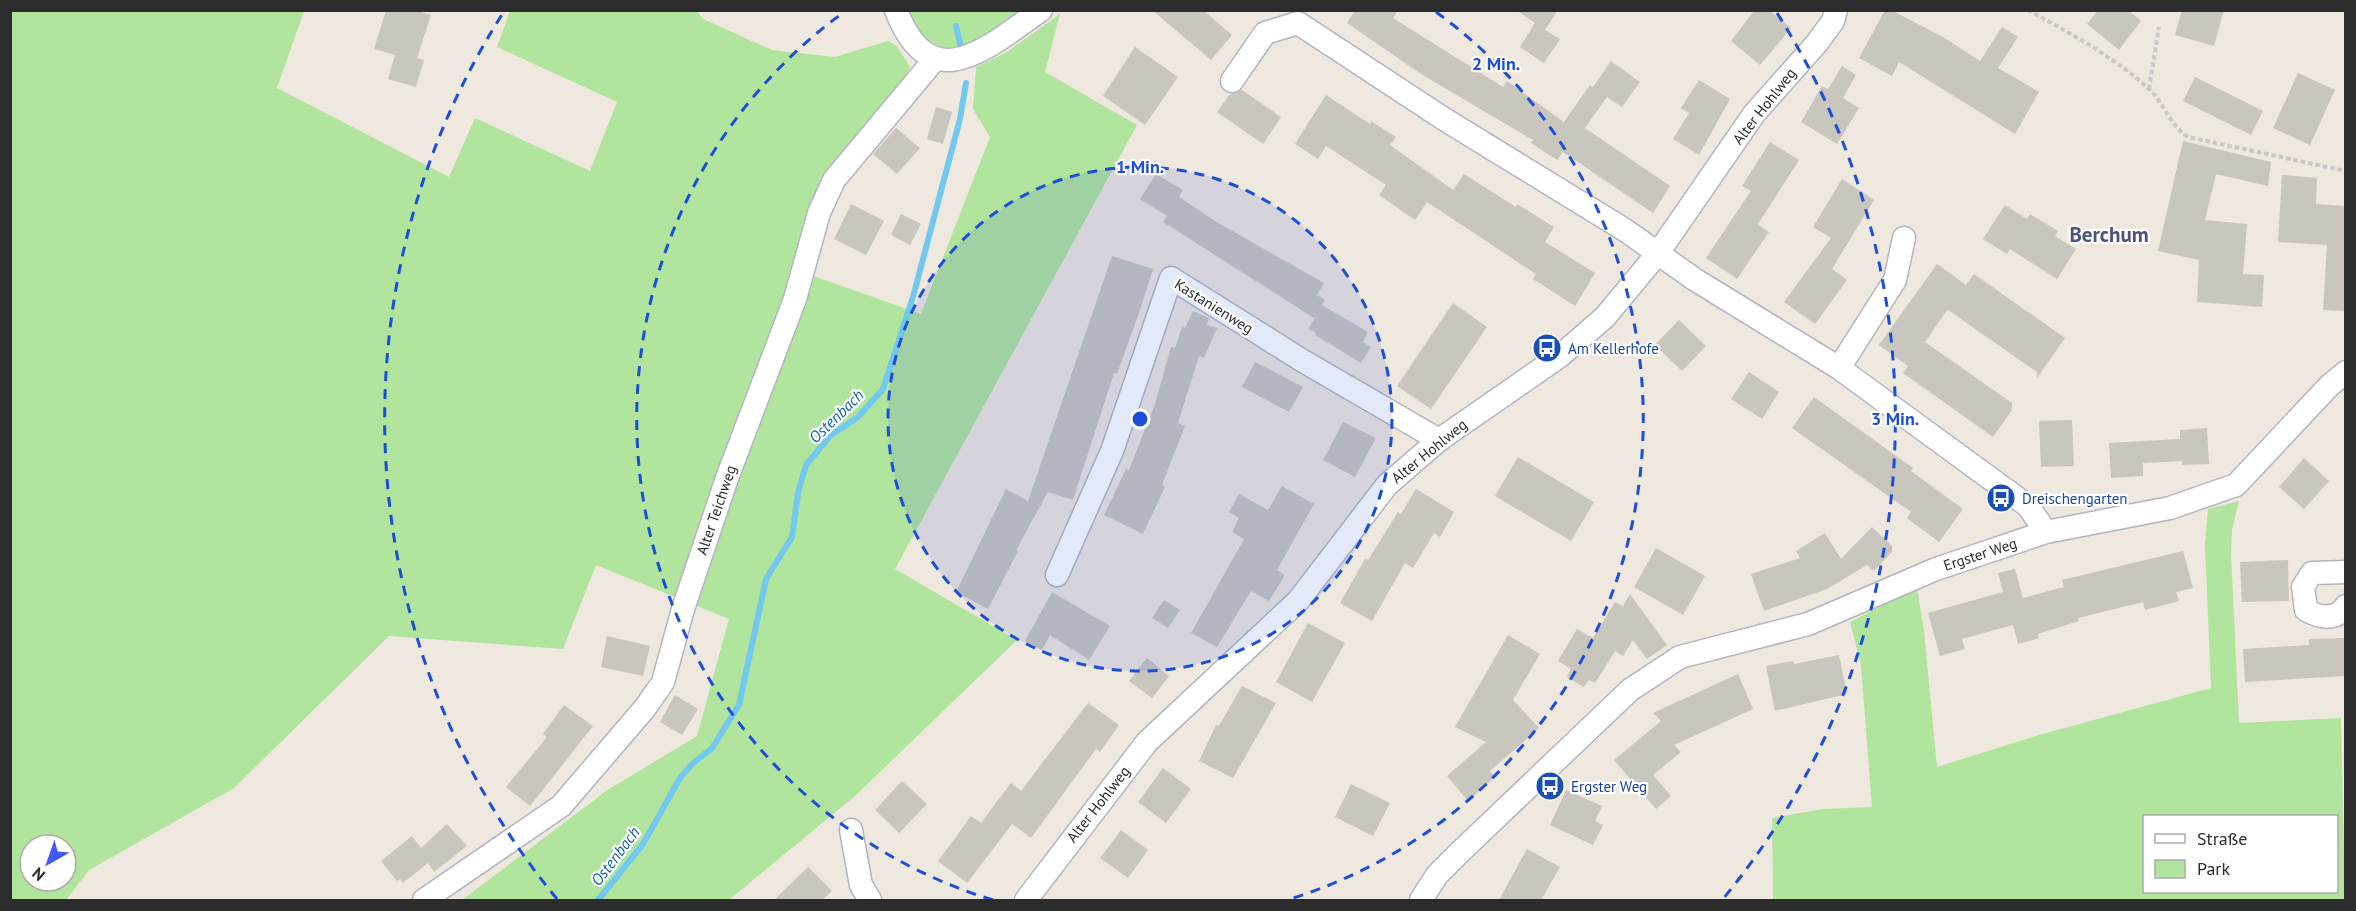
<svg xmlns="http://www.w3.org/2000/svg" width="2356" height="911" viewBox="0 0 2356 911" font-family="'PT Sans',sans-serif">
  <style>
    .green { fill: #b1e49c; fill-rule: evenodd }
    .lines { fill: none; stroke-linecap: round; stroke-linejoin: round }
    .stream { stroke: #73c8ef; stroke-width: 6 }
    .building { fill: #c9c6bd }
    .minor-casing { stroke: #b2b5c0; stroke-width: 25 }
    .path { stroke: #c8c8c8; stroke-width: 4; stroke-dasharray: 4.5 3; stroke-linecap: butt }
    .minor { stroke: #fff; stroke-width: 22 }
    .ring { fill: none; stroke: #1d4ed8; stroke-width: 3; stroke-dasharray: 10 8 }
    .labels { text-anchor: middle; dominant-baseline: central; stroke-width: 4.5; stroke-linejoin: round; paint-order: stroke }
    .street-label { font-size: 15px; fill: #2c2c2c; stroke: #fff }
    .transit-label { font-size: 15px; fill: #164399; stroke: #fff; text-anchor: start }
    .water-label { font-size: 16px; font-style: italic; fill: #0d66a0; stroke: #fff }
    .district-label { font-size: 21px; font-weight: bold; fill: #4c527e; stroke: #fff }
    .centre { fill: #1d4ed8; stroke: #fff; stroke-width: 3 }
    .ring-label { font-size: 18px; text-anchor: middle; font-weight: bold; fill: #1d4ed8; stroke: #fff; stroke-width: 4.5; stroke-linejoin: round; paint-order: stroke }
  </style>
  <rect width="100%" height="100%" fill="#eee8df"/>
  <!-- green -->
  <path class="green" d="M 10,11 L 304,11 L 277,88 L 449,177 L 475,118 L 590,171 L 617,102 L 497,47 L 510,11 L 697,11 L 703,19 L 772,50 L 835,57 L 888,41 L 897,46 L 910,67 L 905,83 L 823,187 L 805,273 L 921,314 L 990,137 L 973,109 L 976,67 L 1007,52 L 1060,14 L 1045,72 L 1137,125 L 895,569 L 1017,640 L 856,795 L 729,900 L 462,900 L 606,791 L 697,736 L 729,619 L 596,565 L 563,649 L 389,636 L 234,788 L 89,870 L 66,900 L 11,900 ZM 30,845 L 66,845 L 66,881 L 30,881 Z
    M 909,11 L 1020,11 C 993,29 954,68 922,35 C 916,29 913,18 909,11 Z
    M 2239,501 L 2232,530 L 2231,554 L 2239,723 L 2341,718 L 2345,900 L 1773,900 L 1772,818 L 1823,809 L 1872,807 L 1861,665 L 1850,622 L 1917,588 L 1924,631 L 1937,767 L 2039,735 L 2211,688 L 2205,545 L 2208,509 ZM 2144,816 L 2336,816 L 2336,892 L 2144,892 Z"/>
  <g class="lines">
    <!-- stream -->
    <path class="stream" d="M 956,26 L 962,52
      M 598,900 L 643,844 L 680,778 L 692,764 L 712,748 L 739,705 L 766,579 L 792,537 L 798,493 L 806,465 L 830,436 L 858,417 L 883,389 L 913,297 L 960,119 L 966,83"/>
  </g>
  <!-- building -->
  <path class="building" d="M 386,10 L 415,10 L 431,15 L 417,58 L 424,60 L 416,87 L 388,79 L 395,55 L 374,49 Z
    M 1152,10 L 1203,10 L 1232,35 L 1211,60 Z
    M 1355,10 L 1398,10 L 1393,18 L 1503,87 L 1507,81 L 1564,122 L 1590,85 L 1593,87 L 1611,61 L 1640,82 L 1622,107 L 1607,97 L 1585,128 L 1670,186 L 1653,213 L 1563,152 L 1557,160 L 1531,143 L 1533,140 L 1421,74 L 1347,23 Z
    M 1516,10 L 1558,10 L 1545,30 L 1560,39 L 1544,63 L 1520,47 L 1535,23 Z
    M 1755,10 L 1769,10 L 1791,28 L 1760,65 L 1731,41 Z
    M 1885,10 L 1891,10 L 1943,37 L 1980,61 L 2002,27 L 2018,37 L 1998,68 L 2039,92 L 2015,134 L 1899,62 L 1892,76 L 1859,58 Z
    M 2098,10 L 2128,10 L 2141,21 L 2119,50 L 2087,24 Z
    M 2182,10 L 2224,10 L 2214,46 L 2175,35 Z
    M 1135,47 L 1178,77 L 1145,125 L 1103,96 Z
    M 1842,66 L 1856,75 L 1843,98 L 1859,108 L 1837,144 L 1801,122 L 1822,86 L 1828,89 Z
    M 2298,73 L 2335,90 L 2310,145 L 2273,128 Z
    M 2195,77 L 2263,111 L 2251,135 L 2183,101 Z
    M 1699,80 L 1730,99 L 1699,155 L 1673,139 L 1689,113 L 1681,108 Z
    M 1242,90 L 1281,117 L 1263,144 L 1217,112 L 1230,94 Z
    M 1326,95 L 1370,124 L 1371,121 L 1396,137 L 1390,145 L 1453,190 L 1464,174 L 1516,207 L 1517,204 L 1554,227 L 1545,242 L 1595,273 L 1575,306 L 1533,279 L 1536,274 L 1427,202 L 1415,220 L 1379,195 L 1386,185 L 1326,146 L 1318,159 L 1295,144 Z
    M 936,107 L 952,112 L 943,144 L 927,139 Z
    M 896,128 L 920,148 L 897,174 L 873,154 Z
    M 2183,141 L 2271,162 L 2268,186 L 2216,174 L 2205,220 L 2247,224 L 2243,274 L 2264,275 L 2262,307 L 2197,302 L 2199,260 L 2158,251 Z
    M 1770,142 L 1799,160 L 1758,224 L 1769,232 L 1737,279 L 1706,258 L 1751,191 L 1742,186 Z
    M 1156,174 L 1183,190 L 1179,197 L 1215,221 L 1324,283 L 1317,295 L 1325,300 L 1322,305 L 1368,332 L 1363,342 L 1371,347 L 1361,363 L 1315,335 L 1316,333 L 1308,329 L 1316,316 L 1314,318 L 1163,222 L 1167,216 L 1140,199 Z
    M 2282,175 L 2317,178 L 2316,204 L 2346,206 L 2346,311 L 2323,310 L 2327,245 L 2278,242 Z
    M 1842,179 L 1874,200 L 1832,269 L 1847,280 L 1815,324 L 1784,302 L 1831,238 L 1813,227 Z
    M 851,204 L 884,221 L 866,255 L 834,239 Z
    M 2005,205 L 2027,219 L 2030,214 L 2058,231 L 2055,236 L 2076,249 L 2057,279 L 2010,249 L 2007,254 L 1983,239 Z
    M 901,214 L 921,224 L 910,245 L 891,235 Z
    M 1112,256 L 1153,269 L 1139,313 L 1117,374 L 1114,373 L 1073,500 L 1048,492 L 1016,550 L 1018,551 L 988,609 L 956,592 L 1006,489 L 1028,501 Z
    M 1937,264 L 1966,285 L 1974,274 L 2065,338 L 2037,378 L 2037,372 L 1948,310 L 1945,313 L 1925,342 L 2012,403 L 2012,410 L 1993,437 L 1903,373 L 1908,366 L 1879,345 Z
    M 1453,303 L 1487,327 L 1431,409 L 1397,386 Z
    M 1193,311 L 1209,318 L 1207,325 L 1217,328 L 1204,358 L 1199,356 L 1178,423 L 1185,426 L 1162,485 L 1165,487 L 1143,534 L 1104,515 L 1126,469 L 1129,470 L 1155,404 L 1171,347 L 1175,348 L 1182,327 L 1185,328 Z
    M 1679,320 L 1706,346 L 1682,371 L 1655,345 Z
    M 1255,362 L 1303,387 L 1289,412 L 1242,387 Z
    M 1749,372 L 1779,392 L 1762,419 L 1731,399 Z
    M 1814,397 L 1913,468 L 1911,471 L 1963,509 L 1939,542 L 1907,518 L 1911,512 L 1792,428 Z
    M 2072,420 L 2074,466 L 2041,467 L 2039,421 Z
    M 1343,422 L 1376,438 L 1355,477 L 1323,460 Z
    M 2207,428 L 2209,464 L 2182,465 L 2182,461 L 2143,463 L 2143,476 L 2111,478 L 2109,443 L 2180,439 L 2180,430 Z
    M 1518,457 L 1594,502 L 1571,541 L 1495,496 Z
    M 2304,458 L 2329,481 L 2304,509 L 2279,487 Z
    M 1282,486 L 1314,504 L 1277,570 L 1285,575 L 1269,601 L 1251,591 L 1217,647 L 1191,633 L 1244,539 L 1232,532 L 1239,518 L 1229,512 L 1239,494 L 1268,510 Z
    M 1416,489 L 1454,512 L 1440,537 L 1434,533 L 1413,568 L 1405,563 L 1372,621 L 1340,603 L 1365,559 L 1368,560 L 1398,512 L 1401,514 Z
    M 1872,527 L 1892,546 L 1892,552 L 1874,571 L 1867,565 L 1827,589 L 1764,611 L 1751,574 L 1800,558 L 1796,551 L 1825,533 L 1841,559 Z
    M 1656,548 L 1705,576 L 1683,615 L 1634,587 Z
    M 2183,551 L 2193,588 L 2176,592 L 2179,601 L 2145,610 L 2143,602 L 2078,618 L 2079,621 L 2038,634 L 2039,638 L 2018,644 L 2013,625 L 1962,639 L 1965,649 L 1940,656 L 1928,613 L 2003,592 L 1998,573 L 2015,569 L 2023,598 L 2064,587 L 2062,580 Z
    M 2288,560 L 2289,601 L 2242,602 L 2240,562 Z
    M 1052,592 L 1110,626 L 1089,660 L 1050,635 L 1042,650 L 1025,641 Z
    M 1630,594 L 1667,645 L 1647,659 L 1633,640 L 1623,656 L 1615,651 L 1595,683 L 1589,680 L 1584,687 L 1567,677 L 1571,669 L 1558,661 L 1577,629 L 1593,638 L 1615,602 L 1623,606 Z
    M 1164,600 L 1180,610 L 1168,628 L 1152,618 Z
    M 1308,623 L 1345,643 L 1312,702 L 1276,682 Z
    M 1508,635 L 1540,654 L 1513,700 L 1539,728 L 1490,771 L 1495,777 L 1468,801 L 1447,776 L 1486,742 L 1455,727 Z
    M 607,636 L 650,646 L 643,676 L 601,667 Z
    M 2346,638 L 2346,676 L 2245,682 L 2243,649 L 2309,645 L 2309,639 Z
    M 1839,655 L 1847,694 L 1775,711 L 1766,666 L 1793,661 L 1794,664 Z
    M 1147,658 L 1169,676 L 1152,698 L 1129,681 Z
    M 1738,674 L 1753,709 L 1674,745 L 1681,752 L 1653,775 L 1671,796 L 1656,809 L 1614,760 L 1661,721 L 1653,713 Z
    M 1242,686 L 1276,703 L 1233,778 L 1199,761 L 1216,725 L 1219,726 Z
    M 675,695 L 698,709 L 682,735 L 660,722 Z
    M 1088,703 L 1119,725 L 1100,752 L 1096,749 L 1031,838 L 1012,824 L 967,883 L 938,861 L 971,816 L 981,823 L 1011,783 L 1021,791 Z
    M 564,705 L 593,726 L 530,806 L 506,787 L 547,737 L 543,734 Z
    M 1163,768 L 1191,789 L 1166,823 L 1138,802 Z
    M 902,781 L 927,804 L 899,833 L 875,810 Z
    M 1351,784 L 1390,803 L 1373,836 L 1335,817 Z
    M 1566,790 L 1602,806 L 1595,821 L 1603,825 L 1593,845 L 1550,825 Z
    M 447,824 L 467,846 L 434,872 L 428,863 L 403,883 L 400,879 L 397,881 L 381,861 L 412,836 L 421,848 Z
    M 1121,830 L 1148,850 L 1128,878 L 1100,858 Z
    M 1527,849 L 1560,867 L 1541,900 L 1499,900 Z
    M 808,867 L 832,891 L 822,900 L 774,900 Z"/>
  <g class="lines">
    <!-- minor casing -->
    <g class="minor-casing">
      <path id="minor" d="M 896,10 C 931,101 988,47 1041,10
        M 1232,81 L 1265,33 L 1298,23 L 1444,119 L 1625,230 L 1694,279 L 1839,368 L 2028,506 L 2046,532
        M 1839,368 L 1895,280 L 1904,238
        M 2346,572 L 2312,573 L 2303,587 L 2306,610 C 2320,618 2336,621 2346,606
        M 1057,575 L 1112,451 L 1171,278 L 1303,361 L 1439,440
        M 851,830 L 861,885 L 870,900
        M 424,900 L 561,806 L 645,708 L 663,682 L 683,609 L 727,478 L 795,299 L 819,213 L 834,180 L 935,59
        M 1026,900 L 1147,742 L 1298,601 L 1387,485 L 1439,440 L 1560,356 L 1605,317 L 1658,253 L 1754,114 L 1817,43 L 1833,21 L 1836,10
        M 1421,900 L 1437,875 L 1458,854 L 1567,750 L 1630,690 L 1680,657 L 1808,624 L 1936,569 L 2046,532 L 2170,508 L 2236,485 L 2330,385 L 2346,372"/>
    </g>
    <!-- path -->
    <path class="path" d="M 2028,10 C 2068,32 2114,57 2148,88 C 2164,102 2168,124 2188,137 L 2346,171
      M 2149,89 L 2159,27"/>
    <!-- minor -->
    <use href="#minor" class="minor"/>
  </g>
  <!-- distance rings -->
  <circle cx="1140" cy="419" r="252" fill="#1d4ed8" fill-opacity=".12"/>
  <g class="ring">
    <circle cx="1140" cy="419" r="252"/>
    <path d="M993 900A503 503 0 0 1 844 12M1436 12A503 503 0 0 1 1287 900"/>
    <path d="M557 899A755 755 0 0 1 503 13M1777 13A755 755 0 0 1 1723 899"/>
  </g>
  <!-- icons -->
  <defs>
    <g id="bus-disc" transform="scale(1.5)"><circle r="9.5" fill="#1a4fb4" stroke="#fff"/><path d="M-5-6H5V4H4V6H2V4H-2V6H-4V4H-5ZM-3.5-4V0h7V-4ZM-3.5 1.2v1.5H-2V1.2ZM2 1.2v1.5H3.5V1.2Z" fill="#fff"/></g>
  </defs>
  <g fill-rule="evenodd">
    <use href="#bus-disc" x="1547" y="348"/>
    <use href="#bus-disc" x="2001" y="498"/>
    <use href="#bus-disc" x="1550" y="786"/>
  </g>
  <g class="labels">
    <!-- street labels -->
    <g class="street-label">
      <text transform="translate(1764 106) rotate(-52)">Alter Hohlweg</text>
      <text transform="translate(1214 306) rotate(32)">Kastanienweg</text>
      <text transform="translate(1429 451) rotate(-39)">Alter Hohlweg</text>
      <text transform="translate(716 510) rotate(-71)">Alter Teichweg</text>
      <text transform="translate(1980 554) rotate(-18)">Ergster Weg</text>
      <text transform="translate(1098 804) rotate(-52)">Alter Hohlweg</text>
    </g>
    <!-- transit labels -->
    <g class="transit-label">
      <text x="1568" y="348">Am Kellerhofe</text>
      <text x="2022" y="498">Dreischengarten</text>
      <text x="1571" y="786">Ergster Weg</text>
    </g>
    <!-- water labels -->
    <g class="water-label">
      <text transform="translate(836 416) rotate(-44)">Ostenbach</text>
      <text transform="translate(615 856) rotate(-53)">Ostenbach</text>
    </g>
    <!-- district labels -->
    <g class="district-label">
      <text x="2109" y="234">Berchum</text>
    </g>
  </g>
  <circle cx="1140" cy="419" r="9" class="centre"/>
  <g class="ring-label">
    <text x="1496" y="70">2 Min.</text>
    <text x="1140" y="173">1 Min.</text>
    <text x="1895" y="425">3 Min.</text>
  </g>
  <!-- border -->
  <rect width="2356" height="911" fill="none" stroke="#2c2c2c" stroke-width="24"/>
  <!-- legend -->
  <rect x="2143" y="815" width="195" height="78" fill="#ffffff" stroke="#ababab" stroke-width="1.5"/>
  <rect x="2155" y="834" width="30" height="9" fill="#ffffff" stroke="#ababab" stroke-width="1.5"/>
  <text x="2197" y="845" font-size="18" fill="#2c2c2c">Straße</text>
  <rect x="2155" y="860" width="30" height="18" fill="#b1e49c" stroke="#ababab" stroke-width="1.5"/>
  <text x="2197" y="875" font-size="18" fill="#2c2c2c">Park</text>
  <!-- north arrow -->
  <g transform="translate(48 863) rotate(220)"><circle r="28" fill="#ffffff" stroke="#ababab" stroke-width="1.5"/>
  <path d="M0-4.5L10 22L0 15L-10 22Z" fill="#4059fa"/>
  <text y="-9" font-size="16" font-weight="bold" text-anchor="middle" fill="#2c2c2c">N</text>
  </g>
</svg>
